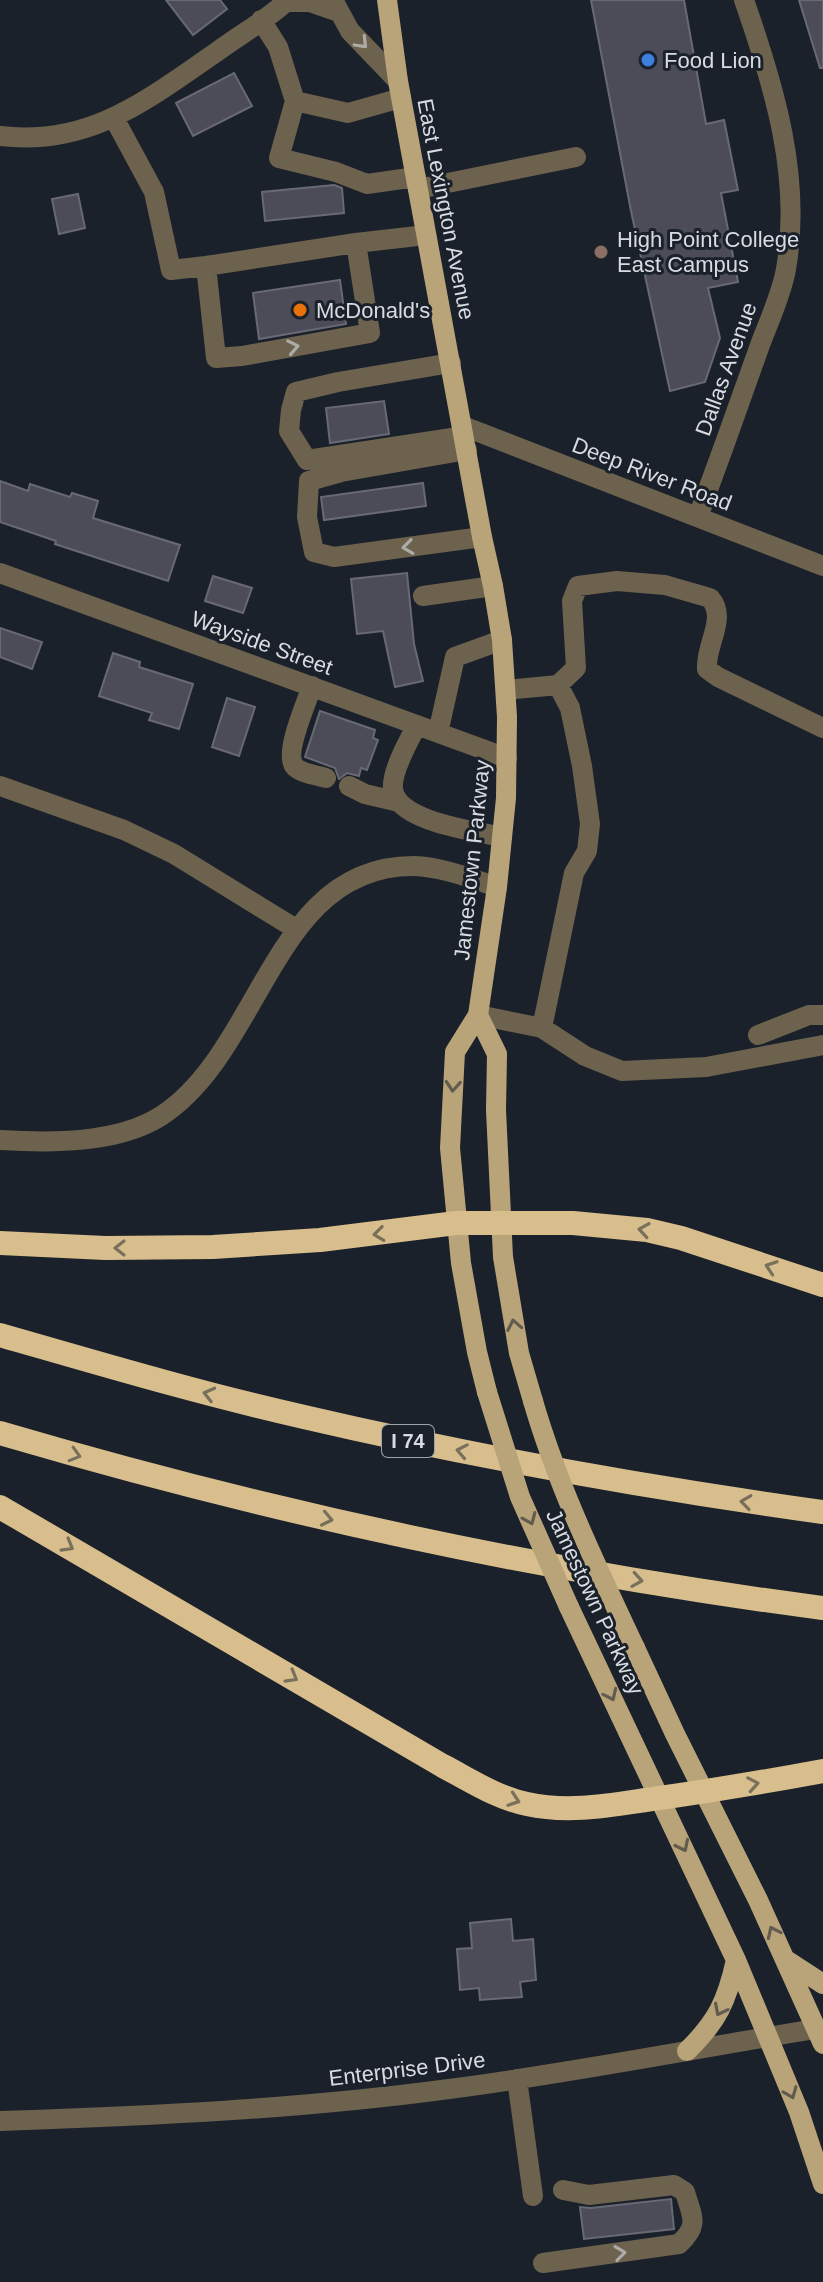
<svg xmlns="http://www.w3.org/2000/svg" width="823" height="2282" viewBox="0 0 823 2282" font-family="Arial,sans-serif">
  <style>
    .building { fill: #4b4c57; stroke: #686975; stroke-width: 2 }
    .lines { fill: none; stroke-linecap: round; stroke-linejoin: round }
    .minor { stroke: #6c624e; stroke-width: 20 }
    .major { stroke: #b9a47a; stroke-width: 20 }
    .highway { stroke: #d7be8c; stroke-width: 24 }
    .major-bridge { stroke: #b9a47a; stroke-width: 20 }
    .oneway { stroke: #adaba7 }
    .oneway2 { stroke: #625c4e }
    .oneway3 { stroke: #79705b }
    .shop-dot { fill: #3f7fe0; stroke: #1b212a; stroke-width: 3 }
    .education-dot { fill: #8d6e63; stroke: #1b212a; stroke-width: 3 }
    .food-dot { fill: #e8710a; stroke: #1b212a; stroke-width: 3 }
    .labels { text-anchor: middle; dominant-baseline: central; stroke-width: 6; stroke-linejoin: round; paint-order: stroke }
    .shield { fill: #1b212a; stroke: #9fa4ab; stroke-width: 2 }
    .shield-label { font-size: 20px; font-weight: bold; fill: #d8dce2 }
    .poi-label { font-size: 22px; fill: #d8dce2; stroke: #1b212a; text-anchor: start }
    .street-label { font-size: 22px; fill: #d8dce2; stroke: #1b212a }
  </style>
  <rect width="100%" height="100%" fill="#1b212a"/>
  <!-- building -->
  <path class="building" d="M 166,0 L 220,0 L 227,9 L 193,35 Z
    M 591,0 L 684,0 L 706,124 L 724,120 L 738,190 L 721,193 L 738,282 L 708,288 L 720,338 L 705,382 L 670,391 L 631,211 Z
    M 799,0 L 823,0 L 823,68 L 820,68 Z
    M 234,73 L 252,106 L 193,136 L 176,103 Z
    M 334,185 L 342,188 L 344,213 L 265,221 L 262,192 Z
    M 78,194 L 85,228 L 59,234 L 52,199 Z
    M 340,280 L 346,324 L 259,339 L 253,293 Z
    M 384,401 L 389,434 L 330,443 L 326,408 Z
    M 0,481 L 28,491 L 30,484 L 70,497 L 72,493 L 98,501 L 93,518 L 180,545 L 168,581 L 55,544 L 56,541 L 0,522 Z
    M 423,483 L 426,506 L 324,520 L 321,497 Z
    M 407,573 L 414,644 L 423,681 L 395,687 L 383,631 L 357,634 L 351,579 Z
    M 213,576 L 252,588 L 243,613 L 205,601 Z
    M 0,628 L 42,642 L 32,669 L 0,657 Z
    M 113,653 L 140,662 L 139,667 L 193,684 L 179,729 L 149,720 L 152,713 L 99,696 Z
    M 227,698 L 255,707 L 239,756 L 212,747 Z
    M 320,711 L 375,730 L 373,738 L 378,740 L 367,770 L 361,768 L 359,776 L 347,773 L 339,779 L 335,768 L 305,757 Z
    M 511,1919 L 513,1941 L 533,1939 L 536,1980 L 520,1982 L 522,1997 L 480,2000 L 479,1988 L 460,1990 L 457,1949 L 472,1948 L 470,1923 Z
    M 671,2199 L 674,2229 L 584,2239 L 580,2207 L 591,2208 Z"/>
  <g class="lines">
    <!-- minor -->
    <path class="minor" d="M 333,0 L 350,31 L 398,81
      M 286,2 L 310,2 L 339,12
      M 261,20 L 278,47 L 295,101
      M 401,98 L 348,113 L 295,101 L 279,158 L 336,172 L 367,184 L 416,177
      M 114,118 L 154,192 L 171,270 L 206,266
      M 0,136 C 90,147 148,99 218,51 C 241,34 268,19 288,0
      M 418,189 L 576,157
      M 356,243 L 370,333 L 242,356 L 216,358 L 206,266 L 356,243 L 426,235
      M 451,363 L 338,382 L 296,392 L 291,410 L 289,431 L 307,460 L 465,436
      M 463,426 L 823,566
      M 467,450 L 341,472 L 309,481 L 307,517 L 314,552 L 334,557 L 482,537
      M 698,517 C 719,460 740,402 760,345 C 769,321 782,293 786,269 C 802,177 774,86 744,0
      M 0,573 L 507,758
      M 423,596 L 493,586
      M 312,686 C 307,702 283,754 295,767 C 303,774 316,775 326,778
      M 506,690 L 558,685 L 576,668 L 572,601 L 578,586 L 617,581 L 665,585 L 710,598 C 728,618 705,645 707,669 L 718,677 L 823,728
      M 417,725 C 409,740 391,772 393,789 C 397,822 476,831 502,837
      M 438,733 L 455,657 L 502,640
      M 0,786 L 124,830 L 174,854 L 296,929
      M 349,786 L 365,794 L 399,802
      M 478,1015 L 542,1028 L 585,1056 L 622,1071 L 706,1067 L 823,1045
      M 542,1028 L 574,873 L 587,851 L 590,824 L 582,766 L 570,708 L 558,685
      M 758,1035 L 809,1015 L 823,1015
      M 0,1140 C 50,1143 117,1144 161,1116 C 263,1050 273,865 414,866 C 442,867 470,878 497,887
      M 517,2079 L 533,2196
      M 0,2121 C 150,2116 300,2109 449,2089 C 572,2073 693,2049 815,2029
      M 543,2263 L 679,2244 C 700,2225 692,2217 685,2192 L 674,2185 L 589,2195 L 563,2190"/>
    <!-- major -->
    <path class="major" d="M 387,0 L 398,81 L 482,537 L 493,586 L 502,640 L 507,717 L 506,798 L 497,887 L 478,1015 L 455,1052 L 450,1148 L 461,1263 L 477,1352 L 487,1392
      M 478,1015 L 497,1054 L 496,1110 L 503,1257 L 519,1353 L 533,1401
      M 569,1607 L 736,1960 L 799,2112 L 823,2184
      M 635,1648 L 675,1734 L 758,1900 L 823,2044
      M 786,1960 L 823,1984
      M 687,2051 C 717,2022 727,2001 736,1960"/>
    <!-- highway -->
    <path class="highway" d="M 0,1243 L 105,1248 L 213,1247 L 320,1240 L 456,1223 L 573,1223 L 647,1230 L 681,1238 L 823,1285
      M 0,1335 C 101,1364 202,1394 304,1417 C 476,1457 649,1488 823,1512
      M 0,1433 C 269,1512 544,1572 823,1608
      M 0,1507 L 443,1766 C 470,1780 497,1798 527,1804 C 572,1814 615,1804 660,1798 C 715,1790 769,1781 823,1771"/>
    <!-- major-bridge -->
    <path class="major-bridge" d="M 487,1392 L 520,1497 L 569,1607
      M 533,1401 C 558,1487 597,1567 635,1648"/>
  </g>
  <!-- one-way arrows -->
  <defs><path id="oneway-chevron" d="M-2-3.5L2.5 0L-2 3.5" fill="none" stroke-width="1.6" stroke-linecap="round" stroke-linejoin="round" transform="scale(2)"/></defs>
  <g class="oneway">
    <use href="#oneway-chevron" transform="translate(362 43) rotate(46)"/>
    <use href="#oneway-chevron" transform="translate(293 347) rotate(-11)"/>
    <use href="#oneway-chevron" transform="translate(408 547) rotate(173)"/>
    <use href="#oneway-chevron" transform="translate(620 2253) rotate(-8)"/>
  </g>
  <g class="oneway2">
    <use href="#oneway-chevron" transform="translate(453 1086) rotate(94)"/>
    <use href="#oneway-chevron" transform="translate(514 1325) rotate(-101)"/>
    <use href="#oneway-chevron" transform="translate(530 1519) rotate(67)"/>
    <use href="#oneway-chevron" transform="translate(611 1695) rotate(65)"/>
    <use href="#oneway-chevron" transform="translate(683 1846) rotate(64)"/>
    <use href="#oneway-chevron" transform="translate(773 1932) rotate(-115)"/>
    <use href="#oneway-chevron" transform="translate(720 2010) rotate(117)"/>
    <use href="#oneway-chevron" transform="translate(791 2093) rotate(68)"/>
  </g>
  <g class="oneway3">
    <use href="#oneway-chevron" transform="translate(644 1230) rotate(-171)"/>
    <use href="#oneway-chevron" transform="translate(379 1234) rotate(173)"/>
    <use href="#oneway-chevron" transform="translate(120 1248) rotate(-180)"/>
    <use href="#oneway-chevron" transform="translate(771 1267) rotate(-161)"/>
    <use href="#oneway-chevron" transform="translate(209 1394) rotate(-166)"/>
    <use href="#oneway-chevron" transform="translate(462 1451) rotate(-169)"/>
    <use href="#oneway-chevron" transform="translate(75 1455) rotate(16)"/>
    <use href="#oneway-chevron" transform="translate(746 1502) rotate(-172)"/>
    <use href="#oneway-chevron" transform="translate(327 1519) rotate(12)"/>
    <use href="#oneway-chevron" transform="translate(68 1546) rotate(30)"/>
    <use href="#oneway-chevron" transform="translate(637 1580) rotate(9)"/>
    <use href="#oneway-chevron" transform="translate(292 1677) rotate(30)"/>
    <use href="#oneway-chevron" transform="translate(753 1784) rotate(-10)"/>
    <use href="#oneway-chevron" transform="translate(514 1800) rotate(19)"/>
  </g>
  <!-- markers -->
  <circle class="shop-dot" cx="648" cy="60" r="8"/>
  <circle class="education-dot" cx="601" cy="252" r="8"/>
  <circle class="food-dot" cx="300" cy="310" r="8"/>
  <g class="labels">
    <!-- shield labels -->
    <rect class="shield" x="382" y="1425" width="52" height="32" rx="6"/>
    <g class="shield-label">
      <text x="408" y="1441">I 74</text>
    </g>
    <!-- poi labels -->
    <g class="poi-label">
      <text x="664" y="60">Food Lion</text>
      <text x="617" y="239">High Point College<tspan x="617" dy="25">East Campus</tspan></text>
      <text x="316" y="310">McDonald's</text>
    </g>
    <!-- street labels -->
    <g class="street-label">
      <text transform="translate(446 209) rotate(79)">East Lexington Avenue</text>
      <text transform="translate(726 369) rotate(-70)">Dallas Avenue</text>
      <text transform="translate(652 474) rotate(21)">Deep River Road</text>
      <text transform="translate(262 643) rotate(20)">Wayside Street</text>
      <text transform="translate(472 860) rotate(-84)">Jamestown Parkway</text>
      <text transform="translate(595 1602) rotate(65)">Jamestown Parkway</text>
      <text transform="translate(407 2069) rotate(-7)">Enterprise Drive</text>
    </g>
  </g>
</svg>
